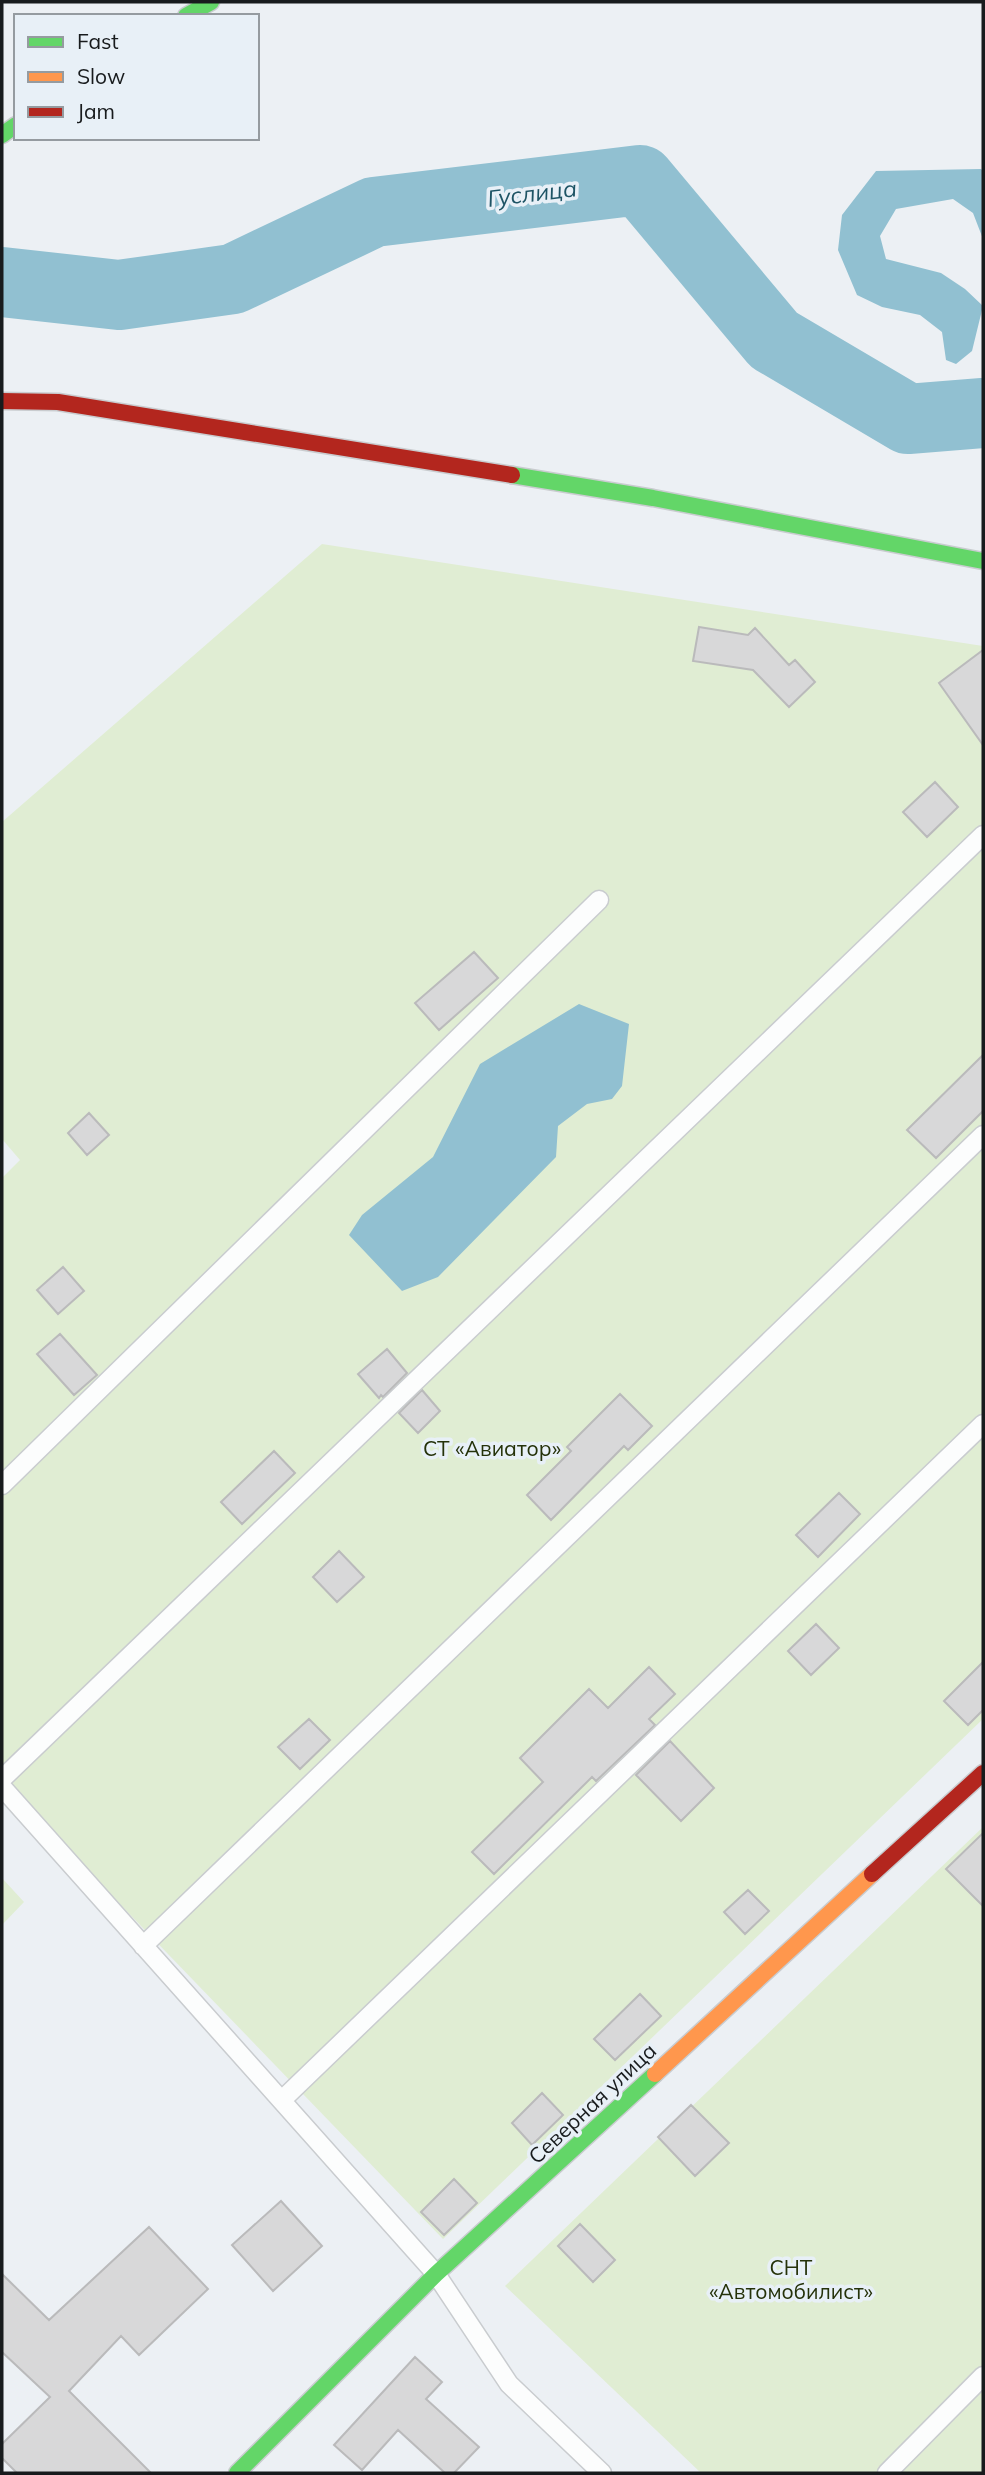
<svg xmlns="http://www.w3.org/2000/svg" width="985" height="2475" viewBox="0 0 985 2475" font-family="Mulish,sans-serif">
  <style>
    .green { fill: #e0edd3 }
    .water { fill: #91c0d1 }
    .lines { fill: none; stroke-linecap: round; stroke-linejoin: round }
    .river { stroke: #91c0d1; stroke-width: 70 }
    .building { fill: #d8d8d9; stroke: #bababb; stroke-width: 2 }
    .lane-casing { stroke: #c9cccf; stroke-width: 21 }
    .fast-casing { stroke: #c9cccf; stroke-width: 19 }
    .slow-casing { stroke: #c9cccf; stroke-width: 19 }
    .jam-casing { stroke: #c9cccf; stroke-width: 19 }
    .lane { stroke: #fcfdfd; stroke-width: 18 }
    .fast { stroke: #63d668; stroke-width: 16 }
    .slow { stroke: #ff974d; stroke-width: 16 }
    .jam { stroke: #b3261e; stroke-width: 16 }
    .labels { text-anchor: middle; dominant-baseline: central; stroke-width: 7; stroke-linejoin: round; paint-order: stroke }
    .park-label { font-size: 21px; fill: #25320a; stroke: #e8f0f7 }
    .street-label { font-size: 21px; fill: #181b1d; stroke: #e8f0f7 }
    .water-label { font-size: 23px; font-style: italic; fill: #1e5465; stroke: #e8f0f7 }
  </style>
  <rect width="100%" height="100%" fill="#ecf0f4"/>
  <!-- green -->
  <path class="green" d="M 322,544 L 983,646 L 983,1719 L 443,2239 L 2,1782 L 2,1178 L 20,1160 L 2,1139 L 2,822 Z
    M 983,1827 L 983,2473 L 701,2473 L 505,2286 Z
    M 2,1878 L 24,1902 L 2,1925 Z"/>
  <!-- water -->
  <path class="water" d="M 981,169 L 983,171 L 983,239 L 973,213 L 953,199 L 896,209 L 880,236 L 886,259 L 941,273 L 965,289 L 983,306 L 972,351 L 956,364 L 946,360 L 942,332 L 920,315 L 882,307 L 857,295 L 838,250 L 842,215 L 876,171 Z
    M 579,1004 L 629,1024 L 622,1086 L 612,1099 L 587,1104 L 558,1126 L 556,1157 L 438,1277 L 402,1291 L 349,1235 L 362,1215 L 433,1157 L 480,1064 Z"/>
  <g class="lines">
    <!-- river -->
    <path class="river" d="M 2,282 L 119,295 L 233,279 L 374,212 L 640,180 L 774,340 L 908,419 L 983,413"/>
  </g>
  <!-- building -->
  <path class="building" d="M 699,627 L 748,635 L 755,628 L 789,665 L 795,660 L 815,682 L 789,707 L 753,670 L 693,661 Z
    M 983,650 L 983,745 L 939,683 Z
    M 935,782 L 958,807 L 927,837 L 903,812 Z
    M 474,952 L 498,978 L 439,1030 L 415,1003 Z
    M 983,1055 L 983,1111 L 936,1158 L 907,1130 Z
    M 89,1113 L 109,1135 L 87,1155 L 68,1133 Z
    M 63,1267 L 84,1291 L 58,1314 L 37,1290 Z
    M 60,1334 L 97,1375 L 74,1395 L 37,1354 Z
    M 387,1349 L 407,1373 L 383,1397 L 381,1395 L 379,1398 L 358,1374 Z
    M 422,1390 L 440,1411 L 418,1433 L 399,1413 Z
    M 620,1394 L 652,1426 L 628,1450 L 624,1446 L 551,1520 L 527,1495 L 571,1451 L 567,1447 Z
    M 274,1451 L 295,1473 L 242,1524 L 221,1502 Z
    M 839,1493 L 860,1514 L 818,1557 L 796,1535 Z
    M 339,1551 L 364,1577 L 337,1602 L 313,1577 Z
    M 816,1624 L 839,1648 L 811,1675 L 788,1651 Z
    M 983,1662 L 983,1710 L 968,1725 L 944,1701 Z
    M 649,1667 L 675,1694 L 649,1719 L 655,1725 L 596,1781 L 592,1777 L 494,1874 L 472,1852 L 543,1782 L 520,1758 L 589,1689 L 608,1708 Z
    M 309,1719 L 330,1740 L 300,1769 L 278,1747 Z
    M 670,1741 L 714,1788 L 681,1821 L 636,1775 Z
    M 983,1833 L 983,1906 L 946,1869 Z
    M 748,1890 L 769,1911 L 745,1934 L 724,1912 Z
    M 640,1994 L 661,2016 L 615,2060 L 594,2039 Z
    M 542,2093 L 563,2115 L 532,2145 L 512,2123 Z
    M 691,2105 L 729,2143 L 695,2176 L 658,2137 Z
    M 454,2179 L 477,2203 L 444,2235 L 421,2212 Z
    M 281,2201 L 322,2246 L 273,2291 L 232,2245 Z
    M 580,2224 L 615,2260 L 593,2282 L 558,2246 Z
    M 149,2227 L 208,2289 L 139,2355 L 121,2336 L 69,2391 L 151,2473 L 17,2473 L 2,2458 L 2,2444 L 50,2397 L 2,2352 L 2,2274 L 49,2320 Z
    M 415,2357 L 442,2382 L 426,2399 L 479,2447 L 454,2473 L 445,2473 L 398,2430 L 362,2470 L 334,2445 Z"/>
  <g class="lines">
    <!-- lane casing -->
    <g class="lane-casing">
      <path id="lane" d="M 2,1485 L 599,900
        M 2,1779 L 983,835
        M 2,1787 L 436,2274 L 509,2384 L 602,2473
        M 143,1946 L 983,1135
        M 282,2100 L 983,1424
        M 887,2473 L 983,2376"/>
    </g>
    <!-- fast casing -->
    <g class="fast-casing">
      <path id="fast" d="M 186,16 L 211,2
        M 2,135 L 16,125
        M 512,475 L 653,498 L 983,561
        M 237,2473 L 436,2274 L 655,2074"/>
    </g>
    <!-- slow casing -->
    <g class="slow-casing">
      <path id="slow" d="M 655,2074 L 872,1874"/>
    </g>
    <!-- jam casing -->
    <g class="jam-casing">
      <path id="jam" d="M 2,401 L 58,402 L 512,475
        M 872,1874 L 983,1773"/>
    </g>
    <!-- lane -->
    <use href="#lane" class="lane"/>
    <!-- fast -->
    <use href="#fast" class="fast"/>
    <!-- slow -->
    <use href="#slow" class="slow"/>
    <!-- jam -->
    <use href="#jam" class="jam"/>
  </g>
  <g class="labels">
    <!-- park labels -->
    <g class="park-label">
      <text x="492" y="1448">СТ «Авиатор»</text>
      <text x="791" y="2267">СНТ<tspan x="791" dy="24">«Автомобилист»</tspan></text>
    </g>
    <!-- street labels -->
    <g class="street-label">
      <text transform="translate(592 2103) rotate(-43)">Северная улица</text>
    </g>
    <!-- water labels -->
    <g class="water-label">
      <text transform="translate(532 193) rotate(-7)">Гуслица</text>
    </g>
  </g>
  <!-- border -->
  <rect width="985" height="2475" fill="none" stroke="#181b1d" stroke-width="7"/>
  <!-- legend -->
  <rect x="14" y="14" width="245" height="126" fill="#e8f0f7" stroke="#959ba0" stroke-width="2"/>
  <rect x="28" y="37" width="35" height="10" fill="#63d668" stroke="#959ba0" stroke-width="2"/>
  <text x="77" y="49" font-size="21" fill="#181b1d">Fast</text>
  <rect x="28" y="72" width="35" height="10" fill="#ff974d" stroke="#959ba0" stroke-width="2"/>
  <text x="77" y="84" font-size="21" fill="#181b1d">Slow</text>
  <rect x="28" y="107" width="35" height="10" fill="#b3261e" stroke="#959ba0" stroke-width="2"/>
  <text x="77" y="119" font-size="21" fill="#181b1d">Jam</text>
</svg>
